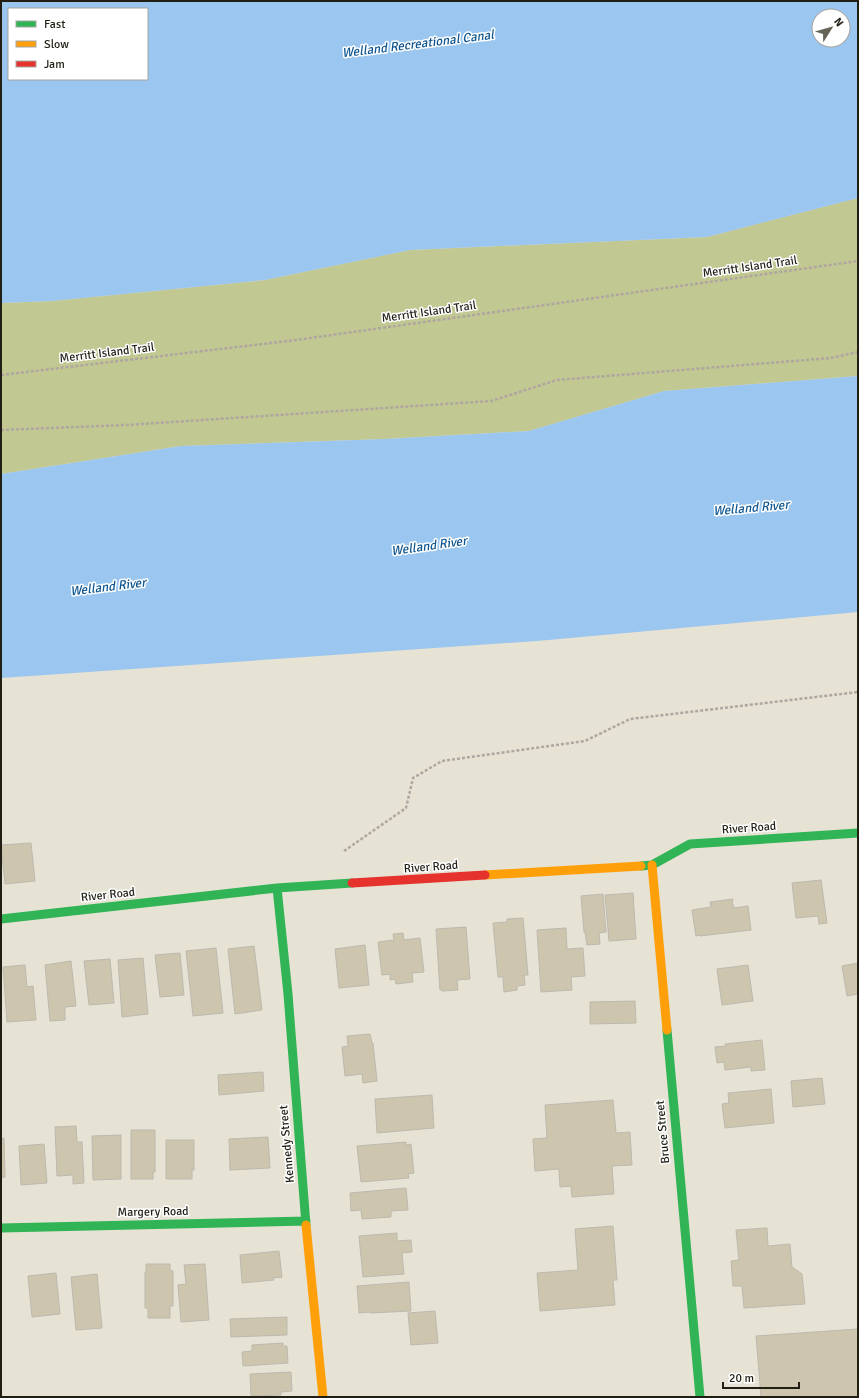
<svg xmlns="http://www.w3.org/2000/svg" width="859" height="1398" viewBox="0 0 859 1398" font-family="Signika,sans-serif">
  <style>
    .forest { fill: #c2c891 }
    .water { fill: #9ac6ef; fill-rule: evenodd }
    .building { fill: #cdc5ae; stroke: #bcb9ae }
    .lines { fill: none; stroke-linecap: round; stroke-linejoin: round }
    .path { stroke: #b0a6a1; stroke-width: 2.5; stroke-dasharray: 3 2; stroke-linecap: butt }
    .fast { stroke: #30b455; stroke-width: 9 }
    .slow { stroke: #ff9f0a; stroke-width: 9 }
    .jam { stroke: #e5322d; stroke-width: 9 }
    .labels { text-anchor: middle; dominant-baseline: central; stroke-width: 3; stroke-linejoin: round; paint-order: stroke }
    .street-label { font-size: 12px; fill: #211e14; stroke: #fff }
    .water-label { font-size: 13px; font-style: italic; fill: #0f5690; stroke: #fff }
  </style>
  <rect width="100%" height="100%" fill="#e6e2d4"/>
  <!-- forest -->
  <path class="forest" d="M 858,198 L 858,376 L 664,391 L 529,431 L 385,439 L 181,446 L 1,474 L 1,303 L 52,301 L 265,280 L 410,250 L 707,237 Z"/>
  <!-- water -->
  <path class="water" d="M 1,1 L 858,1 L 858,198 L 707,237 L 410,250 L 265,280 L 52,301 L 1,303 ZM 9,9 L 147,9 L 147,79 L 9,79 ZM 819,16 L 843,16 L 843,40 L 819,40 Z
    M 858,376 L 858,612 L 537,641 L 1,678 L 1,474 L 181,446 L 385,439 L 529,431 L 664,391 Z"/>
  <!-- building -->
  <path class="building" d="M 31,843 L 35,881 L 5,884 L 1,845 Z
    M 821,880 L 827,923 L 819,924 L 818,916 L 796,918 L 792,883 Z
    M 633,893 L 636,939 L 609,941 L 605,895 Z
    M 603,894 L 606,932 L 599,933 L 600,944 L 587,945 L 585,932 L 584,932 L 581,896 Z
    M 733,899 L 732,904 L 733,904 L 734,908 L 748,906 L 751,930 L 700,936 L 700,935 L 696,936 L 692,910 L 711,907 L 710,902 Z
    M 523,918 L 528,975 L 524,975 L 525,985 L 517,986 L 517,990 L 504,992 L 503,977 L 498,977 L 493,923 L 507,922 L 507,919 Z
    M 466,927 L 470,979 L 457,980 L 458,990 L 442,991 L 442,989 L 440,990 L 436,929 Z
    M 566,928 L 567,949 L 583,948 L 585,976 L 571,977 L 572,990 L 541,992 L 537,930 Z
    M 403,933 L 404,940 L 420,938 L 424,972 L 412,973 L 413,982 L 396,984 L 395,979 L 390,980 L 390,974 L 382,975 L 378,942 L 394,940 L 393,934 Z
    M 365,945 L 369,985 L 339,988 L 335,949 Z
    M 254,946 L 262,1010 L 235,1014 L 228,949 Z
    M 216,948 L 223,1013 L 193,1016 L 186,951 Z
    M 180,953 L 184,995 L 160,997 L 155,955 Z
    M 143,958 L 148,1014 L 122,1017 L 118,960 Z
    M 110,959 L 114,1003 L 89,1005 L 84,961 Z
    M 71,961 L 76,1006 L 65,1007 L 65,1020 L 50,1021 L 45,965 Z
    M 858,963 L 858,994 L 847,996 L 842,966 Z
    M 25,965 L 27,987 L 33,986 L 36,1020 L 7,1022 L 3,967 Z
    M 748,965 L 753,1001 L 722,1005 L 717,969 Z
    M 635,1001 L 636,1023 L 590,1024 L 590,1002 Z
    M 370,1034 L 372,1043 L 373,1043 L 377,1081 L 363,1083 L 362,1074 L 345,1076 L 342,1047 L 348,1046 L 347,1036 Z
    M 762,1040 L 765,1070 L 751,1071 L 751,1067 L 725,1070 L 724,1062 L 717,1063 L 715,1047 L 726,1046 L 725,1044 Z
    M 263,1072 L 264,1091 L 219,1095 L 218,1075 Z
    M 822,1078 L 825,1104 L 793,1107 L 791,1081 Z
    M 771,1089 L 774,1123 L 725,1128 L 722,1104 L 729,1103 L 728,1093 Z
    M 432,1095 L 434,1128 L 377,1133 L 375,1099 Z
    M 613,1100 L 616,1133 L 630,1132 L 632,1165 L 612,1166 L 614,1194 L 572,1197 L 571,1186 L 560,1187 L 559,1169 L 535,1171 L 533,1139 L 547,1138 L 545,1105 Z
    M 76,1126 L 77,1142 L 82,1142 L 84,1183 L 73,1184 L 73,1175 L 57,1176 L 55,1127 Z
    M 131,1130 L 155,1130 L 155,1172 L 153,1172 L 153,1179 L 131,1179 Z
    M 121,1135 L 121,1179 L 93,1180 L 92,1136 Z
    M 268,1137 L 270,1168 L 230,1170 L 229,1139 Z
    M 4,1138 L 5,1177 L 1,1178 L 1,1139 Z
    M 166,1140 L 194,1140 L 194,1170 L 192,1170 L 192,1179 L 166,1179 Z
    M 406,1142 L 406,1145 L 411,1144 L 414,1173 L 408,1174 L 409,1178 L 361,1182 L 357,1146 Z
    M 44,1144 L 47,1183 L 21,1185 L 19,1146 Z
    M 406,1188 L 408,1210 L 391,1211 L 391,1217 L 362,1219 L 361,1210 L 351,1211 L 350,1193 Z
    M 613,1226 L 617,1280 L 613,1280 L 615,1305 L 540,1311 L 537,1273 L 578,1270 L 575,1229 Z
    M 767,1228 L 768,1246 L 790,1244 L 792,1267 L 802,1274 L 805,1304 L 744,1308 L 742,1286 L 733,1286 L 731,1261 L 739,1260 L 736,1230 Z
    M 397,1233 L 397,1241 L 411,1240 L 412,1252 L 402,1253 L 404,1274 L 363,1277 L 359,1236 Z
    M 279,1251 L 282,1277 L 273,1278 L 274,1280 L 242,1283 L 240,1255 Z
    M 146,1264 L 170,1264 L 170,1270 L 173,1271 L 173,1306 L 170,1306 L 170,1318 L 148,1318 L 148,1308 L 145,1308 L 145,1272 L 146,1272 Z
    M 205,1264 L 209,1320 L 181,1322 L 178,1285 L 186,1284 L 184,1265 Z
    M 56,1273 L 60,1314 L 32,1317 L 28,1276 Z
    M 97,1274 L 102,1328 L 76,1330 L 71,1277 Z
    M 409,1282 L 411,1311 L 370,1313 L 370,1312 L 359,1313 L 357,1286 Z
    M 435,1311 L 438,1343 L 411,1345 L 408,1313 Z
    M 287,1317 L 287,1335 L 231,1337 L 230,1319 Z
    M 858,1329 L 858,1397 L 761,1397 L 756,1336 Z
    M 283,1343 L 283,1346 L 287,1346 L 288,1363 L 243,1366 L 242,1352 L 252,1351 L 252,1345 Z
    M 291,1372 L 292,1391 L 281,1392 L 281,1395 L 251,1396 L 250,1374 Z"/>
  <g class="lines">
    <!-- path -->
    <path class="path" d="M 1,375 L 296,340 L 858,261
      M 1,430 L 126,425 L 491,401 L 557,380 L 831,358 L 858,352
      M 344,851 L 406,808 L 413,778 L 442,761 L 585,741 L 630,719 L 858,692"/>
    <!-- fast -->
    <path class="fast" d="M 641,866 L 652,865 L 690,844 L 858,833
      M 277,888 L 288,994 L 306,1225
      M 1,919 L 277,888 L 352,883
      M 667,1030 L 700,1397
      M 1,1228 L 306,1221"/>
    <!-- slow -->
    <path class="slow" d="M 652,865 L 667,1030
      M 485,875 L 641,866
      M 306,1225 L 323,1397"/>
    <!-- jam -->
    <path class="jam" d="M 352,883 L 485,875"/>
  </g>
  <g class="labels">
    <!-- street labels -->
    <g class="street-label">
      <text transform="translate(750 267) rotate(-8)">Merritt Island Trail</text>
      <text transform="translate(429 312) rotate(-8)">Merritt Island Trail</text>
      <text transform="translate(107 353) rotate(-7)">Merritt Island Trail</text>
      <text transform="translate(749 828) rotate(-4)">River Road</text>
      <text transform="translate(431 867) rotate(-4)">River Road</text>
      <text transform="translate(108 895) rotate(-6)">River Road</text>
      <text transform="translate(663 1132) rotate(-95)">Bruce Street</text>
      <text transform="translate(287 1144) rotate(-95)">Kennedy Street</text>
      <text transform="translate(153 1212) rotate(-1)">Margery Road</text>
    </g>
    <!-- water labels -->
    <g class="water-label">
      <text transform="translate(418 44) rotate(-7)">Welland Recreational Canal</text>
      <text transform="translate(751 508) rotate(-5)">Welland River</text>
      <text transform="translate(429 546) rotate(-8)">Welland River</text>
      <text transform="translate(108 587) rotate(-7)">Welland River</text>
    </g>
  </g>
  <!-- border -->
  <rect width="859" height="1398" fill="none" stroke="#211e14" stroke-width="4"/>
  <!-- legend -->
  <rect x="8" y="8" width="140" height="72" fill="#ffffff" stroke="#a6a5a1"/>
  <rect x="16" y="21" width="20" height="6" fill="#30b455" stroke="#a6a5a1"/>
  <text x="44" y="28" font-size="12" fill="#211e14">Fast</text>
  <rect x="16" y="41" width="20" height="6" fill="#ff9f0a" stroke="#a6a5a1"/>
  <text x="44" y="48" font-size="12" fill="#211e14">Slow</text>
  <rect x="16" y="61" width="20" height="6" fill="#e5322d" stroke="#a6a5a1"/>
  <text x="44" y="68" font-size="12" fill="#211e14">Jam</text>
  <!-- north arrow -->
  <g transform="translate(831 28) rotate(53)"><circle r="19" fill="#ffffff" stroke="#a6a5a1"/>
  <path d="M0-3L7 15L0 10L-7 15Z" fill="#666357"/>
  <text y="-6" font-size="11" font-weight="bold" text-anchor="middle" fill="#211e14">N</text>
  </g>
  <!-- scale -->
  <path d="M723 1382v6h76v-6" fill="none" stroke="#211e14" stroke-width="2"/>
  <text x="729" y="1382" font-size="12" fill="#211e14" stroke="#ffffff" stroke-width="3" paint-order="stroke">20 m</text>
</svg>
